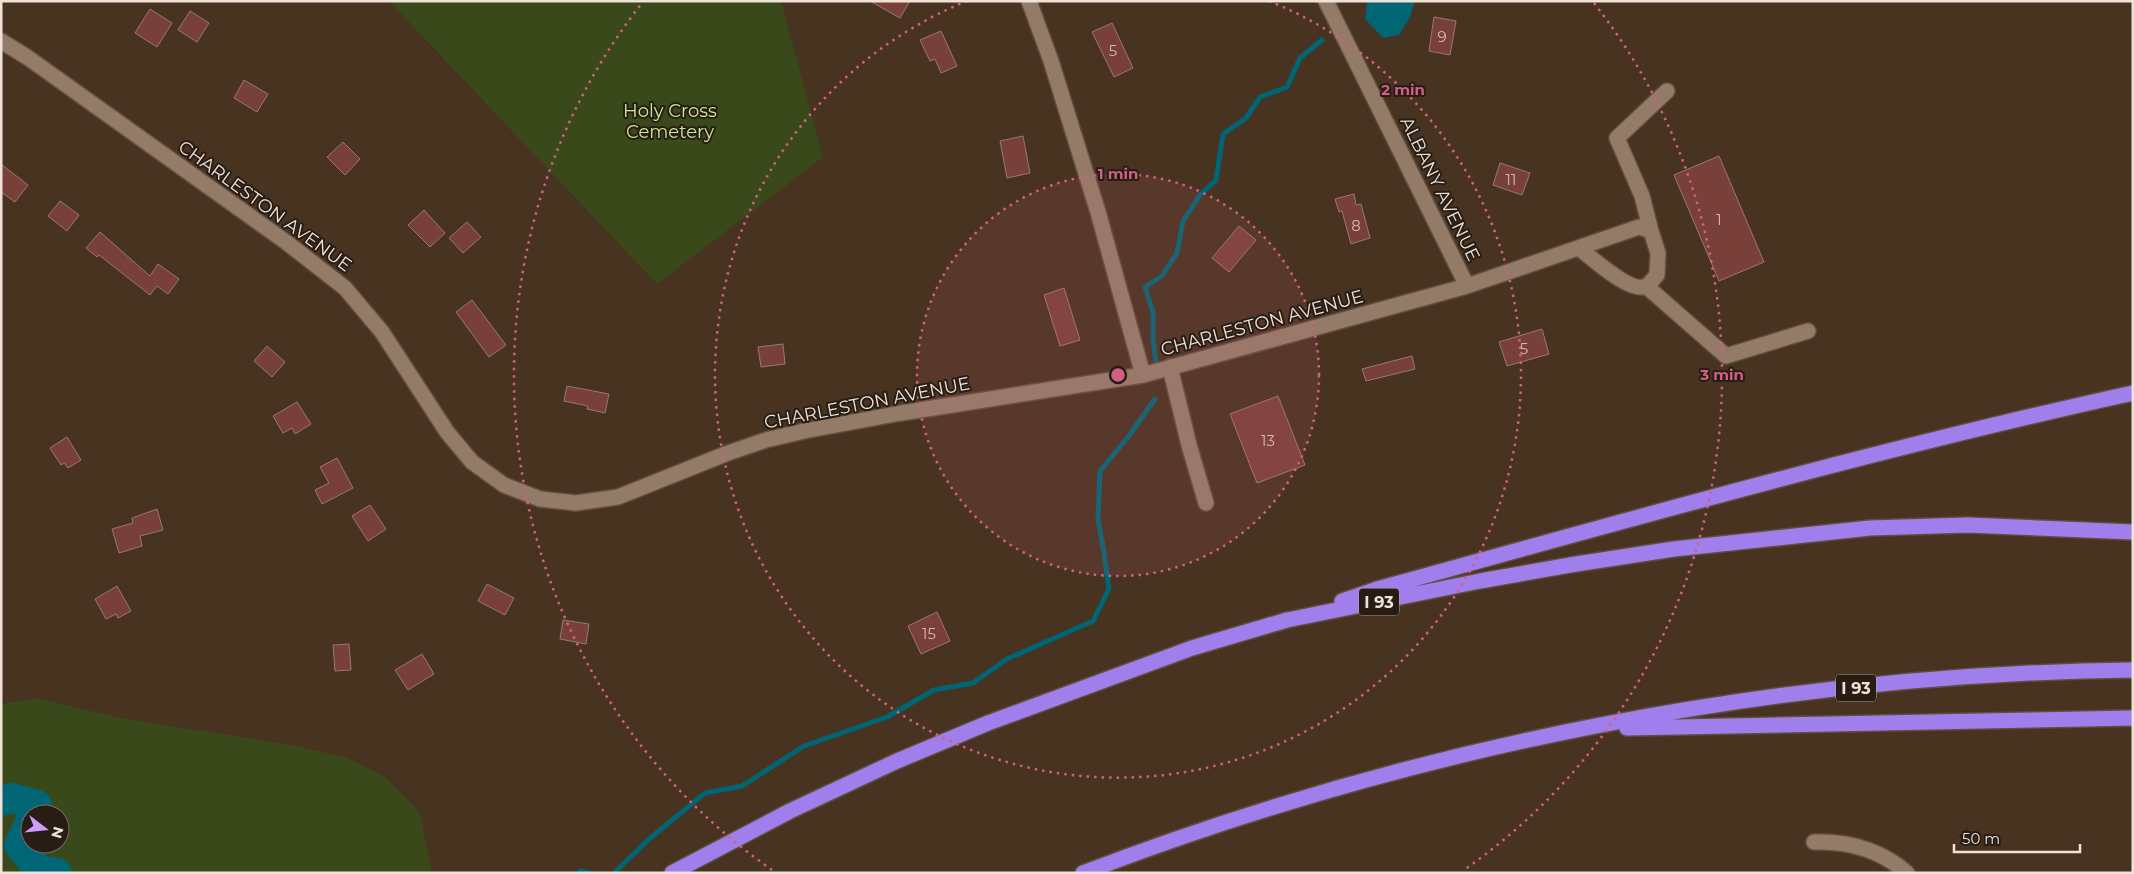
<svg xmlns="http://www.w3.org/2000/svg" width="2134" height="874" viewBox="0 0 2134 874" font-family="Montserrat,sans-serif">
  <style>
    .green { fill: #3a4919; fill-rule: evenodd }
    .water { fill: #006574 }
    .lines { fill: none; stroke-linecap: round; stroke-linejoin: round }
    .stream { stroke: #006574; stroke-width: 5 }
    .river { stroke: #006574; stroke-width: 30 }
    .building { fill: #794039; stroke: #997873 }
    .minor-casing { stroke: #604e3e; stroke-width: 18 }
    .highway-casing { stroke: #604e3e; stroke-width: 18 }
    .minor { stroke: #947b67; stroke-width: 15 }
    .highway { stroke: #a07eec; stroke-width: 15 }
    .ring { fill: none; stroke: #d25f86; stroke-width: 2.5; stroke-dasharray: 2.5 5 }
    .labels { text-anchor: middle; dominant-baseline: central; stroke-width: 4; stroke-linejoin: round; paint-order: stroke }
    .number-label { font-size: 15px; fill: #d2bab0 }
    .shield { fill: #271d15; stroke: #b4a79d; stroke-width: 1 }
    .shield-label { font-size: 16px; font-weight: bold; fill: #f0e2d7 }
    .park-label { font-size: 18px; fill: #cce895; stroke: #271d15 }
    .street-label { font-size: 18px; fill: #f0e2d7; stroke: #271d15 }
    .centre { fill: #d25f86; stroke: #271d15; stroke-width: 2.5 }
    .ring-label { font-size: 15px; text-anchor: middle; font-weight: bold; fill: #d25f86; stroke: #271d15; stroke-width: 4; stroke-linejoin: round; paint-order: stroke }
  </style>
  <rect width="100%" height="100%" fill="#483320"/>
  <!-- green -->
  <path class="green" d="M 389,1 L 781,1 L 823,157 L 657,284 Z
    M 36,698 L 120,718 L 290,745 L 345,757 L 385,777 L 419,811 L 432,873 L 1,873 L 1,704 ZM 30,814 L 60,814 L 60,844 L 30,844 Z"/>
  <!-- water -->
  <path class="water" d="M 1367,1 L 1415,1 L 1410,17 L 1399,35 L 1383,38 L 1365,19 Z"/>
  <g class="lines">
    <!-- stream -->
    <path class="stream" d="M 1156,362 L 1153,340 L 1153,312 L 1145,287 L 1162,276 L 1177,253 L 1183,221 L 1200,195 L 1216,180 L 1223,134 L 1246,118 L 1260,97 L 1287,87 L 1300,58 L 1322,40
      M 578,873 L 580,871 L 589,873
      M 614,873 L 648,840 L 705,793 L 742,786 L 804,746 L 887,717 L 934,690 L 973,683 L 1007,659 L 1093,621 L 1109,589 L 1104,552 L 1098,519 L 1100,471 L 1128,437 L 1155,399"/>
    <!-- river -->
    <path class="river" d="M 1,801 L 12,798 L 37,805 L 33,814
      M 30,822 L 19,845 L 40,871 L 57,873"/>
  </g>
  <!-- building -->
  <path class="building" d="M 870,1 L 910,1 L 900,18 Z
    M 150,9 L 172,23 L 157,47 L 135,33 Z
    M 190,11 L 209,23 L 197,42 L 178,30 Z
    M 1434,17 L 1456,21 L 1450,55 L 1429,51 Z
    M 1112,23 L 1133,68 L 1114,77 L 1092,32 Z
    M 941,31 L 957,66 L 941,73 L 935,59 L 930,61 L 920,40 Z
    M 244,80 L 268,94 L 257,112 L 234,98 Z
    M 1023,136 L 1030,173 L 1007,178 L 1000,141 Z
    M 343,142 L 360,159 L 345,175 L 327,157 Z
    M 1719,156 L 1764,262 L 1719,281 L 1674,175 Z
    M 1500,163 L 1530,173 L 1522,195 L 1493,185 Z
    M 1,164 L 28,185 L 15,202 L 1,192 Z
    M 1354,194 L 1356,205 L 1361,204 L 1370,238 L 1351,244 L 1342,211 L 1339,212 L 1335,199 Z
    M 60,201 L 79,215 L 67,231 L 48,216 Z
    M 424,210 L 445,233 L 430,247 L 408,225 Z
    M 467,222 L 481,237 L 463,253 L 449,238 Z
    M 1239,226 L 1256,240 L 1229,272 L 1212,258 Z
    M 100,232 L 150,276 L 158,264 L 179,279 L 168,294 L 157,286 L 150,295 L 99,255 L 97,257 L 86,248 Z
    M 1064,288 L 1080,340 L 1060,346 L 1044,295 Z
    M 472,300 L 506,345 L 489,357 L 456,312 Z
    M 1542,329 L 1549,354 L 1507,366 L 1499,342 Z
    M 783,344 L 785,364 L 761,367 L 758,347 Z
    M 267,346 L 285,362 L 272,377 L 254,361 Z
    M 1412,356 L 1415,369 L 1366,381 L 1362,369 Z
    M 567,386 L 609,394 L 605,413 L 587,409 L 588,406 L 564,401 Z
    M 1278,396 L 1305,465 L 1257,483 L 1230,414 Z
    M 297,402 L 311,424 L 295,434 L 292,428 L 283,433 L 273,416 Z
    M 67,437 L 81,460 L 68,468 L 64,463 L 61,465 L 50,448 Z
    M 337,458 L 353,488 L 322,504 L 315,490 L 329,483 L 320,467 Z
    M 370,505 L 386,529 L 368,541 L 352,516 Z
    M 157,509 L 163,530 L 140,536 L 142,546 L 119,553 L 112,529 L 133,523 L 132,518 Z
    M 487,584 L 514,598 L 505,615 L 478,601 Z
    M 117,586 L 131,611 L 118,618 L 116,614 L 106,619 L 95,599 Z
    M 937,612 L 950,641 L 921,654 L 908,626 Z
    M 563,620 L 589,624 L 586,644 L 560,639 Z
    M 349,644 L 351,670 L 335,671 L 333,645 Z
    M 422,654 L 434,674 L 408,690 L 395,670 Z"/>
  <g class="lines">
    <!-- minor casing -->
    <g class="minor-casing">
      <path id="minor" d="M 1029,1 L 1051,61 L 1098,212 L 1143,375
        M 1326,1 L 1467,286
        M 1,41 L 27,57 L 286,242 L 345,288 L 382,332 L 447,432 L 472,462 L 504,485 L 540,499 L 576,503 L 618,497 L 728,453 L 766,440 L 804,431 L 901,413 L 1143,375 L 1467,286 L 1639,227 L 1651,231 L 1658,253 L 1657,275 C 1654,278 1650,284 1646,286 C 1631,294 1592,258 1579,248
        M 1651,231 L 1642,196 L 1617,138 L 1667,91
        M 1646,286 L 1726,356 L 1808,331
        M 1170,367 L 1189,445 L 1206,503
        M 1814,842 C 1848,841 1881,850 1907,873"/>
    </g>
    <!-- highway casing -->
    <g class="highway-casing">
      <path id="highway" d="M 1342,601 L 1377,589 C 1628,520 1878,449 2133,393
        M 1627,728 L 2133,718
        M 672,873 L 790,811 L 897,761 L 988,723 L 1192,648 L 1287,620 L 1480,581 L 1576,564 L 1674,549 L 1870,528 L 1968,525 L 2133,532
        M 1083,873 C 1414,746 1777,674 2133,670"/>
    </g>
    <!-- minor -->
    <use href="#minor" class="minor"/>
    <!-- highway -->
    <use href="#highway" class="highway"/>
  </g>
  <!-- distance rings -->
  <circle cx="1118" cy="375" r="201" fill="#d25f86" fill-opacity=".12"/>
  <g class="ring">
    <circle cx="1118" cy="375" r="201"/>
    <path d="M1269 1A403 403 0 1 1 967 1"/>
    <path d="M772 870A604 604 0 0 1 642 3M1594 3A604 604 0 0 1 1464 870"/>
  </g>
  <g class="labels">
    <!-- number labels -->
    <g class="number-label">
      <text x="1442" y="36">9</text>
      <text x="1113" y="50">5</text>
      <text x="1511" y="179">11</text>
      <text x="1719" y="219">1</text>
      <text x="1356" y="225">8</text>
      <text x="1524" y="348">5</text>
      <text x="1268" y="440">13</text>
      <text x="929" y="633">15</text>
    </g>
    <!-- shield labels -->
    <g class="shield">
      <rect x="1359" y="588.5" width="40" height="27" rx="4"/>
      <rect x="1836" y="674.5" width="40" height="27" rx="4"/>
    </g>
    <g class="shield-label">
      <text x="1379" y="602">I 93</text>
      <text x="1856" y="688">I 93</text>
    </g>
    <!-- park labels -->
    <g class="park-label">
      <text x="670" y="111">Holy Cross<tspan x="670" dy="21">Cemetery</tspan></text>
    </g>
    <!-- street labels -->
    <g class="street-label">
      <text transform="translate(1440 189) rotate(64)">ALBANY AVENUE</text>
      <text transform="translate(265 206) rotate(36)">CHARLESTON AVENUE</text>
      <text transform="translate(1262 323) rotate(-15)">CHARLESTON AVENUE</text>
      <text transform="translate(867 403) rotate(-11)">CHARLESTON AVENUE</text>
    </g>
  </g>
  <circle cx="1118" cy="375" r="8" class="centre"/>
  <g class="ring-label">
    <text x="1403" y="95">2 min</text>
    <text x="1118" y="179">1 min</text>
    <text x="1722" y="380">3 min</text>
  </g>
  <!-- border -->
  <rect width="2134" height="874" fill="none" stroke="#f0e2d7" stroke-width="5"/>
  <!-- north arrow -->
  <g transform="translate(45 829) rotate(106)"><circle r="24" fill="#271d15" stroke="#776c63"/>
  <path d="M0-4L9 19L0 12L-9 19Z" fill="#d09dff"/>
  <text y="-8" font-size="14" font-weight="bold" text-anchor="middle" fill="#f0e2d7">N</text>
  </g>
  <!-- scale -->
  <path d="M1954 844v8h126v-8" fill="none" stroke="#f0e2d7" stroke-width="2.5"/>
  <text x="1962" y="844" font-size="15" fill="#f0e2d7" stroke="#271d15" stroke-width="4" paint-order="stroke">50 m</text>
</svg>
